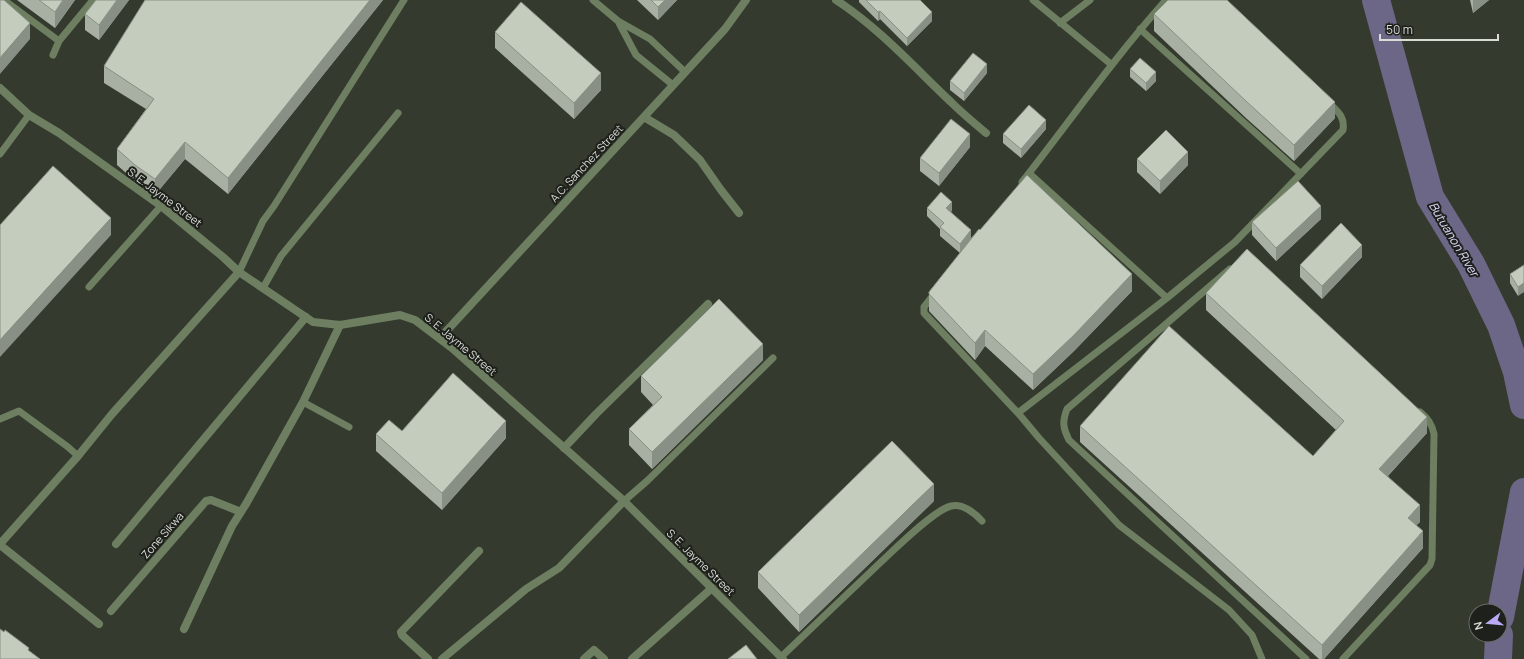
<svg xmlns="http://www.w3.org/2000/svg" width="1524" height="659" viewBox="0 0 1524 659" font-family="Manrope,sans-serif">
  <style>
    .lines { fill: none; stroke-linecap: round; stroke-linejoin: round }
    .river { stroke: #6d6787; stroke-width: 28 }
    .service { stroke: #6d7f60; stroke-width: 7 }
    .minor { stroke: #6d7f60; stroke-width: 8 }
    .tertiary { stroke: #6d7f60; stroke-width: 8 }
    .wall { fill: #a8afa3 }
    .shaded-wall { fill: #888f84 }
    .building { fill: #c3ccbd; stroke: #888f84 }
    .labels { text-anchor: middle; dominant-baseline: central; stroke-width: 4; stroke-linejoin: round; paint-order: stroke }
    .street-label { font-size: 11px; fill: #d8dcd5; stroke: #1d201b }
    .water-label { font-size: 12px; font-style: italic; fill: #e0dafe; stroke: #1d201b }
  </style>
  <rect width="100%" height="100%" fill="#343a2e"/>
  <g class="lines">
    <!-- river -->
    <path class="river" d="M 1376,0 L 1430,197 L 1471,264 L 1501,325 L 1517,372 L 1524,405
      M 1500,617 L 1524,492
      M 1498,659 L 1499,635"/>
    <!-- service -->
    <path class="service" d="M 4,0 L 59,41 L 93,0
      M 593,0 L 618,21 L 650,39 L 685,72
      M 1033,0 L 1112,65
      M 618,21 L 636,55 L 673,85
      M 1060,23 L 1090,0
      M 1140,29 L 1301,174
      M 53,55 L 59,41
      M 0,154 L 29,115
      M 1029,173 L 1167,298
      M 1022,182 C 1070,121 1114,58 1166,0
      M 1230,269 L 1067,409 C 1062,422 1063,428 1069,440 L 1306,659
      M 239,272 L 263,221 L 274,206 L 404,0
      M 89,287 L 161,206
      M 263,288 L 281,256 L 398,113
      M 935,293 L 924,307 L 924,313 L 1018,413
      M 303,402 L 349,427
      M 0,419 L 19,411 L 68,447 L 78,456
      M 624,501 L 647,481 L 773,358
      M 781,657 C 815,625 848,593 882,561 C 896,548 934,510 951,506 C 962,503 975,513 982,521
      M 1262,659 L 1252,635 L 1229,610 L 1119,525 L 1039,438 L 1018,413 L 1167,298 L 1235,242 L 1343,130 C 1345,116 1338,112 1328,102
      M 1343,659 L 1430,565 L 1432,559 L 1434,434 C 1432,424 1428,419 1420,412"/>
    <!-- minor -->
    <path class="minor" d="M 836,0 C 879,28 914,67 951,102 C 962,113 974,123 986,133
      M 644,117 L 674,135 L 700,160 L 721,190 L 739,213
      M 440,338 L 725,29 L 746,0
      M 564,448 L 596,414 L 708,304
      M 0,544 L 78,456 L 112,414 L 239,272
      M 116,544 L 306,317
      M 0,545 L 99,624
      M 111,611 L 206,501 L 211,500 L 241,512
      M 184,629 L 232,526 L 246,504 L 303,402 L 340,325
      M 428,659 L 402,635 L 401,632 L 479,551
      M 442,659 L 526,589 L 559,568 L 624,501
      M 584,659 L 594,650 L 604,659
      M 632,659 L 712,588"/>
    <!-- tertiary -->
    <path class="tertiary" d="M 0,88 L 29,115 L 59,133 L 161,206 L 223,257 L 239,272 L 313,322 L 340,325 L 400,315 L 415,320 L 452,348 L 624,501 L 783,659"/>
  </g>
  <!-- wall -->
  <path class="wall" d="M 17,0 L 75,0 L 55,28 Z
    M 96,0 L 129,0 L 99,40 L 85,30 L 85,14 Z
    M 383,0 L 228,194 L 185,159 L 155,195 L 135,181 L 117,165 L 117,149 L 146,109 L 104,83 L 104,66 Z
    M 637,0 L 677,0 L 658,20 Z
    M 859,0 L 920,0 L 932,21 L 907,46 L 880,19 L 878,21 L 859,2 Z
    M 1470,0 L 1489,0 L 1473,13 Z
    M 1154,14 L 1335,118 L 1294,161 L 1247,119 L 1154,31 Z
    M 495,32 L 601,90 L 574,119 L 495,48 Z
    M 1130,69 L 1156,81 L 1146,91 L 1130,77 Z
    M 987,73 L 964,101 L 950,90 L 950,81 Z
    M 1046,129 L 1021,158 L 1003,143 L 1003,134 Z
    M 970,147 L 939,186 L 920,171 L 920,158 Z
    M 1137,159 L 1188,165 L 1160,194 L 1137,172 Z
    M 927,208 L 952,210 L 951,212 L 971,238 L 980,230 L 1132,291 L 1074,351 L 1033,390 L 985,346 L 975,360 L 929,311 L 929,292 L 960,253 L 940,236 L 940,229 L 927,216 Z
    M 1321,219 L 1276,261 L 1252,235 L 1252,222 Z
    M 1362,257 L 1322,299 L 1300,277 L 1300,265 Z
    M 1524,265 L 1518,296 L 1510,283 L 1510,274 Z
    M 1206,293 L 1427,433 L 1388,476 L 1420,522 L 1416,525 L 1423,548 L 1324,659 L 1319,659 L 1080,442 L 1080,426 L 1313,456 L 1336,430 L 1206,310 Z
    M 763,360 L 652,469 L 629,445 L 629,429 L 653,405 L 641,392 L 641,376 Z
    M 402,431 L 506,438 L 442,510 L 376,451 L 376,434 Z
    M 934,501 L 799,632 L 758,588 L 758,572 Z"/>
  <!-- shaded-wall -->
  <path class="shaded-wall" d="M 63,0 L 75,0 L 55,28 L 55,12 Z
    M 117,0 L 129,0 L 99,40 L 99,25 Z
    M 370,0 L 383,0 L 228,194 L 228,178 Z
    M 665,0 L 677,0 L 658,20 L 658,7 Z
    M 1473,0 L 1489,0 L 1473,13 Z
    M 880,11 L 880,19 L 878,21 L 878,12 Z
    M 932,12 L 932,21 L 907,46 L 907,38 Z
    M 30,23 L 30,39 L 0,74 L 0,58 Z
    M 987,64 L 987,73 L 964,101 L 964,93 Z
    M 1156,72 L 1156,81 L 1146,91 L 1146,83 Z
    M 601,73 L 601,90 L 574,119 L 574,103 Z
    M 1335,102 L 1335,118 L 1294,161 L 1294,145 Z
    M 1046,120 L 1046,129 L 1021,158 L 1021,149 Z
    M 970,134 L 970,147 L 939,186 L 939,173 Z
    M 185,142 L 185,159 L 155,195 L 155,179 Z
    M 1188,152 L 1188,165 L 1160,194 L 1160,181 Z
    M 952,202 L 952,210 L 946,217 L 946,208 Z
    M 1321,206 L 1321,219 L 1276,261 L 1276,248 Z
    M 111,218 L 111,235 L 0,357 L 0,340 Z
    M 971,230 L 971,239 L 960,253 L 960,244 Z
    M 1362,245 L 1362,257 L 1322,299 L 1322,286 Z
    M 1132,274 L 1132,291 L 1074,351 L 1033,390 L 1033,374 Z
    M 1524,283 L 1524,292 L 1518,296 L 1518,287 Z
    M 985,330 L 985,346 L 975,360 L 975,343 Z
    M 763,344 L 763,360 L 652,469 L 652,452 Z
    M 1427,417 L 1427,433 L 1379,485 L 1379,469 Z
    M 506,421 L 506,438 L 442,510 L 442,493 Z
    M 934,484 L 934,501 L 799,632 L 799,615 Z
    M 1420,505 L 1420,522 L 1408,534 L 1408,518 Z
    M 1423,531 L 1423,548 L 1324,659 L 1322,659 L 1322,645 Z"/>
  <!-- building -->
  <path class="building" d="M 0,0 L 4,0 L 30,23 L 0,58 Z
    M 39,0 L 63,0 L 55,12 Z
    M 96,0 L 117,0 L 99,25 L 85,14 Z
    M 145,0 L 370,0 L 228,178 L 185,142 L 155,179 L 135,165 L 117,149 L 154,99 L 104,66 Z
    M 651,0 L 665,0 L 658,7 Z
    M 866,0 L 920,0 L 932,12 L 907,38 L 880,11 L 878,12 Z
    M 1168,0 L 1227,0 L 1335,102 L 1294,145 L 1247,102 L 1154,14 Z
    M 521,2 L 601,73 L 574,103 L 495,32 Z
    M 973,53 L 987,64 L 964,93 L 950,81 Z
    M 1140,58 L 1156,72 L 1146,83 L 1130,69 Z
    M 1029,105 L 1046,120 L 1021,149 L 1003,134 Z
    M 951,119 L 970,134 L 939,173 L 920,158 Z
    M 1166,130 L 1188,152 L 1160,181 L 1137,159 Z
    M 53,166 L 111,218 L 0,340 L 0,225 Z
    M 1027,175 L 1132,274 L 1074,335 L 1033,374 L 985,330 L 975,343 L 929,294 L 929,292 L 979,229 L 980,230 Z
    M 1298,181 L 1321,206 L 1276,248 L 1252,222 Z
    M 941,192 L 952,202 L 946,208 L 971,230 L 960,244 L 940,227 L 944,223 L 927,208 Z
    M 1341,223 L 1362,245 L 1322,286 L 1300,265 Z
    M 1247,249 L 1427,417 L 1379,469 L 1420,505 L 1408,518 L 1423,531 L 1322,645 L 1080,426 L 1169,326 L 1313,456 L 1344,421 L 1206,293 Z
    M 1524,265 L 1524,283 L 1518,287 L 1510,274 Z
    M 719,299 L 763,344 L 652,452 L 629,429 L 662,397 L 641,376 Z
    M 453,373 L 506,421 L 442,493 L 376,434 L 389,420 L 402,431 Z
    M 892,441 L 934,484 L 799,615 L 758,572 Z
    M 0,629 L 4,632 L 5,630 L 29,648 L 28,650 L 40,659 L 0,659 Z
    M 746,645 L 757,659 L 728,659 Z"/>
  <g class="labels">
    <!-- street labels -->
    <g class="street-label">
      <text transform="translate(586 163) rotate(-47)">A.C. Sanchez Street</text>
      <text transform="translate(165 197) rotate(37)">S. E. Jayme Street</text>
      <text transform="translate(461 344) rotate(40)">S. E. Jayme Street</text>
      <text transform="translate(162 535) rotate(-49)">Zone Sikwa</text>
      <text transform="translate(701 562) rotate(44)">S. E. Jayme Street</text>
    </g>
    <!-- water labels -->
    <g class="water-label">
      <text transform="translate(1454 239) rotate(59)">Butuanon River</text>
    </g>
  </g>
  <!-- north arrow -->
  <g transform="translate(1488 623) rotate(254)"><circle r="19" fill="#1d201b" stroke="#686b65"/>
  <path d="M0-3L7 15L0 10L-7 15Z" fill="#baaaf6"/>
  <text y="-6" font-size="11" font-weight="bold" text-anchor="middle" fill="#d8dcd5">N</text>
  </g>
  <!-- scale -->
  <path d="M1380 34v6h118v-6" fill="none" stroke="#d8dcd5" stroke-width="2"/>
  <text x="1386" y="34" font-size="12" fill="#d8dcd5" stroke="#1d201b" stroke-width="3" paint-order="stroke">50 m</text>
</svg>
